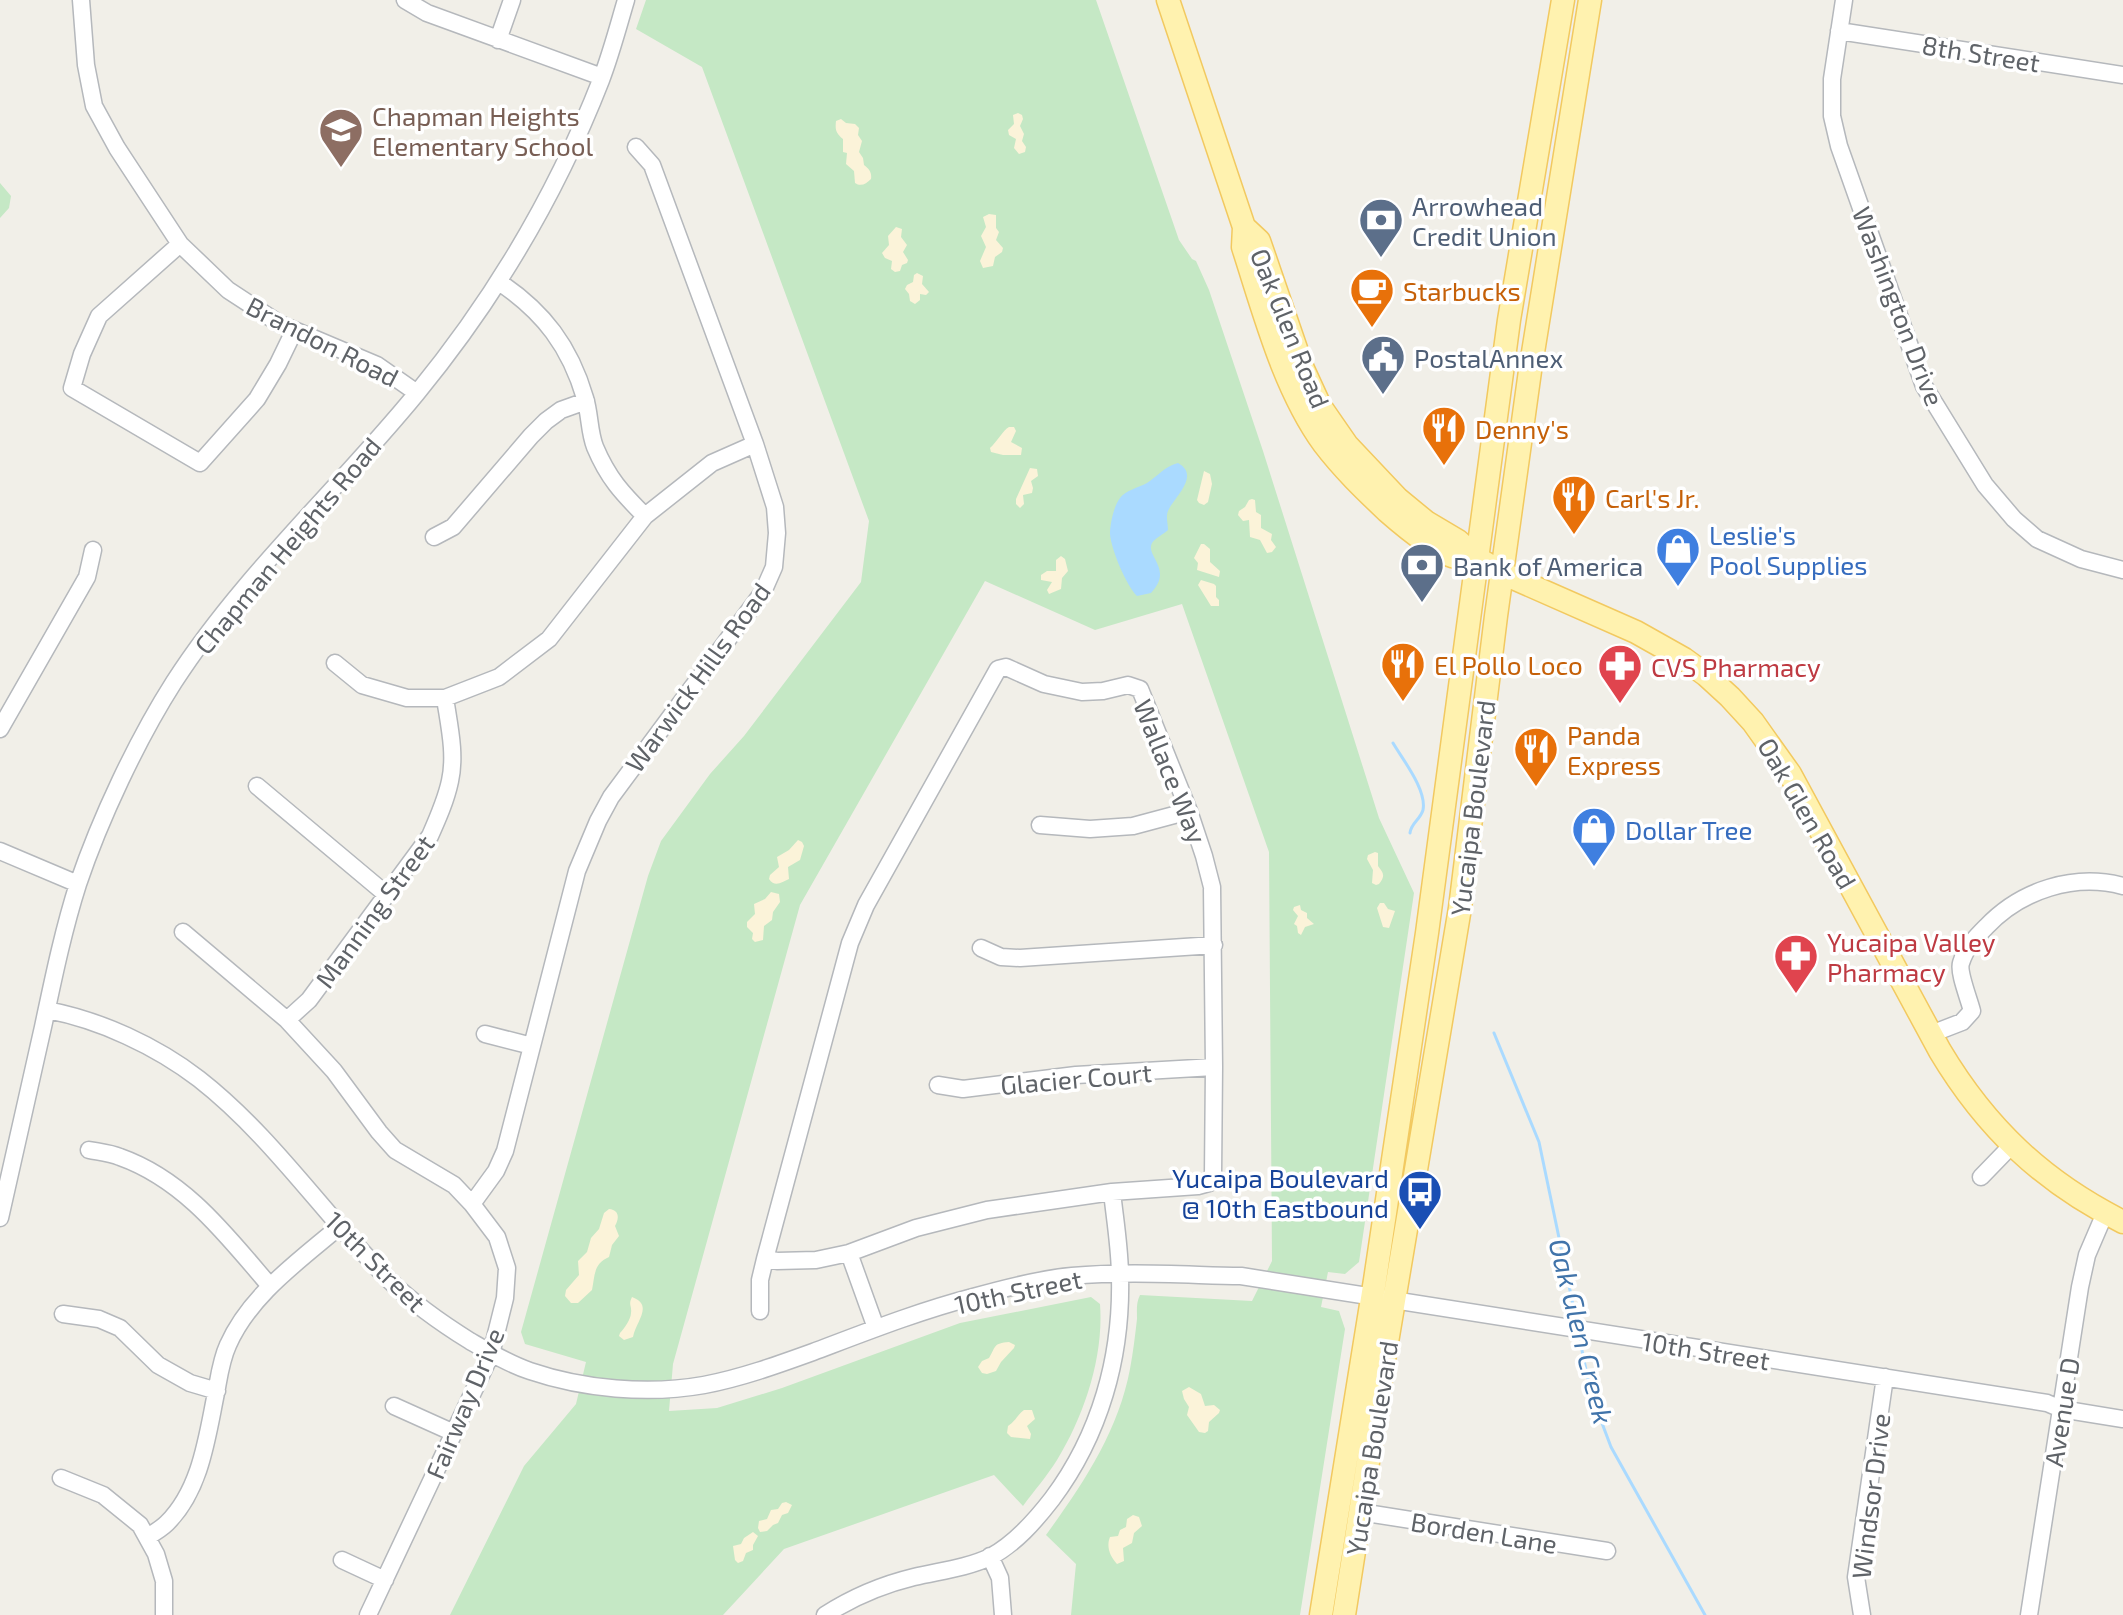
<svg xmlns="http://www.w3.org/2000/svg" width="2123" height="1615" viewBox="0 0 2123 1615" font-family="'Exo 2',sans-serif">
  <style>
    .green { fill: #c5e8c5 }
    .sand { fill: #fbf3d9 }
    .water { fill: #aadaff }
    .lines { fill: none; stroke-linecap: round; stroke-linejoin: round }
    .stream { stroke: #aadaff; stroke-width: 3 }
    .minor-casing { stroke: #b5b8bc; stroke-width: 19 }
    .major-casing { stroke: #f2c960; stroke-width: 25 }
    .minor { stroke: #fff; stroke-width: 16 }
    .major { stroke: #fff2af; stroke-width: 22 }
    .labels { text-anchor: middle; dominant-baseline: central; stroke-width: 7; stroke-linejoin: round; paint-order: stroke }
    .street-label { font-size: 26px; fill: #5f6368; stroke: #fff }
    .education-label { font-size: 26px; fill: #785e54; stroke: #fff; text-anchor: start }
    .service-label { font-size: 26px; fill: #4e5e75; stroke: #fff; text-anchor: start }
    .food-label { font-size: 26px; fill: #c56008; stroke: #fff; text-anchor: start }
    .shop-label { font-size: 26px; fill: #366cbe; stroke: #fff; text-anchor: start }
    .health-label { font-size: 26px; fill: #be3a42; stroke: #fff; text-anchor: start }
    .transit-label { font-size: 26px; fill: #164399; stroke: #fff; text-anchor: end }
    .water-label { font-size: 28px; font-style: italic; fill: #4174aa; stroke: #fff }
  </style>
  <rect width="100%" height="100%" fill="#f1efe8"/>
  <!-- green -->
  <path class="green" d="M 646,0 L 1096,0 L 1179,240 L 1192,259 L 1196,261 L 1209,290 L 1263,451 L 1379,818 L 1414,893 L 1359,1262 L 1345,1274 L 1328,1272 L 1321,1307 L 1339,1311 L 1345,1329 L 1300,1615 L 1071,1615 L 1076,1564 L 1046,1535 C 1083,1484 1118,1432 1130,1369 C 1133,1353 1135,1336 1137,1319 C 1137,1310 1136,1303 1140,1295 L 1252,1301 L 1272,1261 L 1269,852 L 1182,604 L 1095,630 L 985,581 L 800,905 L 673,1364 L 669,1411 L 717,1408 L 782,1388 L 960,1323 L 1091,1297 L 1100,1304 C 1104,1357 1084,1416 1057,1460 C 1047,1476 1034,1491 1023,1506 L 994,1475 L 784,1549 L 723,1615 L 450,1615 L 524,1466 L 576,1404 L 586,1362 L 525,1344 L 521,1332 L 648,876 L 661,841 L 710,774 L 744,736 L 861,582 L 869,521 L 702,67 L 636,29 Z
    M 0,183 L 11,196 L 9,208 L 0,218 Z"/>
  <!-- sand -->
  <path class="sand" d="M 1018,113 L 1022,115 L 1023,119 L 1020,126 L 1024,134 L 1022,141 L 1026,147 L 1025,152 L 1019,154 L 1014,148 L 1016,139 L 1009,135 L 1008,130 L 1014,124 L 1013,115 Z
    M 841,119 L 846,123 L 855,124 L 859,128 L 858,135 L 862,141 L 859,152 L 863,158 L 864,165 C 869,169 872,172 871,179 C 866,184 861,187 855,183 L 854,171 L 846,164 L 847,153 L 843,152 L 843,139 C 836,133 835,130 836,121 Z
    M 989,214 L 996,215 L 996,228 L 999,232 L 996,240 L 1003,248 L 1002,252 L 995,257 L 993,266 L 983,268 L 980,261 L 986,247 L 981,236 L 986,227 L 983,217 Z
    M 896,227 L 902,229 L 901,237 L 907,245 L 903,252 L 908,260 L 907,263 L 902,265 L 900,271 L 895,272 L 891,269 L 892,261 L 885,258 L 882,253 L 889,245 L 888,236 Z
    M 917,273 L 923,276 L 922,284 L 929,292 L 926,295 L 920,294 L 920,300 L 915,304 L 910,301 L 909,294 L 905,289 L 907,285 L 913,282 L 914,275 Z
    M 1009,427 L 1014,427 L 1016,431 L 1011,442 L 1022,448 L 1021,455 L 1003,455 L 991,452 L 990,448 C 997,442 1003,430 1009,427 Z
    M 1030,468 L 1037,469 L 1038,476 L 1031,481 L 1033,488 L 1032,493 L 1023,495 L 1024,504 L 1020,508 L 1016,504 L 1016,499 Z
    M 1204,471 L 1210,474 L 1212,484 L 1208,502 L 1204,505 L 1199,503 L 1197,500 Z
    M 1252,499 L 1255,500 L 1256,512 L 1261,515 L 1261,528 L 1272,534 L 1271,540 L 1276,547 L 1272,552 L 1267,553 L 1260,540 L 1250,537 L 1249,520 L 1243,521 L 1238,515 L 1239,511 L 1245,507 L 1249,500 Z
    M 1201,544 L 1204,544 L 1210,549 L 1210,562 L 1220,571 L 1219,577 L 1197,570 L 1198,563 L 1194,558 Z
    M 1061,556 L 1065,559 L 1068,571 L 1062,578 L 1061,589 L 1049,594 L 1047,590 L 1052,582 L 1041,580 L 1041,575 L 1047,571 L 1056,571 L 1056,560 Z
    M 1201,580 L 1214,584 L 1216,586 L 1216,597 L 1219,600 L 1219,606 L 1211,606 L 1198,585 Z
    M 798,840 L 802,842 L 804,846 L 800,860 L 788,867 L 789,879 C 782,882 775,888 769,879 L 770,875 L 779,867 L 777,857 L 789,850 Z
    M 1375,852 L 1378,853 L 1378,866 C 1383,873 1386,875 1379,884 L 1376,885 L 1372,883 L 1373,870 L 1367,859 L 1368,855 Z
    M 771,892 L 779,894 L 780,902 L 773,912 L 772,920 L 764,926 L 763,940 L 755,942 L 752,939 L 753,933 L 747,927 L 747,922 L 755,914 L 754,904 L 765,899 Z
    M 1380,903 L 1384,903 L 1388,909 L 1395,911 L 1389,928 L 1383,927 L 1377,908 Z
    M 1300,905 L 1301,910 L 1307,913 L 1307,918 L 1314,924 L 1305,927 L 1301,935 L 1298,933 L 1297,926 L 1294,924 L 1298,916 L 1293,910 L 1294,907 Z
    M 609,1209 C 620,1210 619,1219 615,1226 L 619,1236 L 612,1245 L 609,1257 C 593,1264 595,1276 592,1290 L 578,1303 L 571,1303 L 565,1296 L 566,1290 L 579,1275 L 578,1261 L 587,1252 L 591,1238 L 599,1229 L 604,1213 Z
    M 632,1297 C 654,1305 636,1321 633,1337 L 624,1340 L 619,1336 L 620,1333 C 624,1329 631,1319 631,1313 C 632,1305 628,1305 632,1297 Z
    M 1009,1342 L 1015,1345 L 1014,1348 L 1001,1362 L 996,1371 L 987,1374 L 982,1373 L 978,1367 L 982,1361 L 989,1358 C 996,1347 993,1343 1009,1342 Z
    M 1189,1387 L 1201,1394 L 1205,1406 L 1214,1405 L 1220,1410 L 1219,1413 L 1209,1422 L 1208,1431 L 1205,1433 L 1199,1432 L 1187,1415 L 1189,1407 L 1184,1399 L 1182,1391 Z
    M 1024,1410 L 1032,1410 L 1035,1419 L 1027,1426 L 1031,1434 L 1030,1439 L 1011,1437 L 1007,1433 L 1008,1426 C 1017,1420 1016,1416 1024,1410 Z
    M 786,1502 L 792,1505 L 788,1513 L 782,1515 L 778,1523 L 773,1525 L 767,1531 L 760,1532 L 758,1528 L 759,1521 L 767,1519 L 771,1510 L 778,1509 L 782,1503 Z
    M 1133,1515 L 1139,1517 L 1142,1526 L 1134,1533 L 1132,1543 L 1123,1548 L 1124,1561 L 1117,1564 C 1110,1556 1106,1547 1110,1537 L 1118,1536 L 1120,1530 L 1126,1527 L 1127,1519 Z
    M 753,1532 L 758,1536 L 753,1545 L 753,1550 L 746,1553 L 743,1561 L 738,1563 L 735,1560 L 733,1546 L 741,1544 L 744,1538 Z"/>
  <!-- water -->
  <path class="water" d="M 1178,463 C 1200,475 1176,496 1169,509 C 1165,516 1168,522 1168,530 C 1164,534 1155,538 1152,543 C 1145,556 1174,569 1151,593 L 1137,596 C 1126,585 1111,549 1110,534 C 1110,523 1114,506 1120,498 C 1126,490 1138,488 1147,483 C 1158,476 1165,466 1178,463 Z"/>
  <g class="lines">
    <!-- stream -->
    <path class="stream" d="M 1393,743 C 1403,760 1427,790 1423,810 C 1420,820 1411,823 1410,833
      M 1494,1033 L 1539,1142 L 1577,1324
      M 1579,1336 L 1591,1394 L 1611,1447 L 1705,1615"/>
    <!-- minor casing -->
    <g class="minor-casing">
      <path id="minor" d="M 81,0 L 86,65 L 94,106 L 117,148 L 180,244 L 228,290 L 280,324 L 377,365 L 417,393
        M 405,0 L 427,13 L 602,77
        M 1844,0 L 1832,79 L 1832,116 L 1839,146 L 1924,386 L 1985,485 L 2014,519 L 2037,539 L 2081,559 L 2123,570
        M 1839,31 L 2123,75
        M 498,40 L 512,0
        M 180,244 L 99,316 L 82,354 L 72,388 L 200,463 L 257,399 L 278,364 L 294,331
        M 499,282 C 544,312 570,347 585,398 C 590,414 589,432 595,447 C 608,478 622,493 645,516
        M 434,537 L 453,527 L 531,436 L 546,421 L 561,410 L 586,401
        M 335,663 L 362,685 L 407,698 L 445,698 L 499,677 L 549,639 L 645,516 L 712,463 L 755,444
        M 0,729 L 87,577 L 93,550
        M 257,786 L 387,895
        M 1040,825 L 1090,829 L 1133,826 L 1189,811
        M 0,851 L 78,884
        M 183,932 L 287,1020 L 334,1071 L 379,1132 L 395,1150 L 454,1185 L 472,1204 L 497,1237 L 507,1268 L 505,1298 L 491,1354 L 368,1615
        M 981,948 L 1001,957 L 1020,958 L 1214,945
        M 47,1010 C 100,1020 156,1046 199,1079 C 272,1136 324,1215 389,1280 C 414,1304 441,1323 470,1341 C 489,1352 509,1364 530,1371 C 583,1389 648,1395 704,1385 C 741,1378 777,1365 813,1352 C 866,1332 919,1311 973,1297 C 1005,1288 1039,1279 1072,1276 C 1128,1271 1185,1275 1241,1276 L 2047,1403 L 2061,1409 L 2123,1419
        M 287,1020 L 309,1000 L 430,836 C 438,818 446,800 450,781 C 456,754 449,725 445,698
        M 485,1034 L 532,1046
        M 1931,1034 L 1962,1022 L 1972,1011 C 1969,999 1958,972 1961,963 C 1966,947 1975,938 1986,927 C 2021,890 2074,873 2123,886
        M 938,1085 L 963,1089 L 1076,1075 L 1214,1067
        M 89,1150 C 99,1152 110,1153 120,1157 C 185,1180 227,1236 270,1286
        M 1981,1177 L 2012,1145
        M 472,1204 L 496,1171 L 505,1151 L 577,871 L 598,821 L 611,797 L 763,592 L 774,567 L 777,533 L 775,507 L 755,444 L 652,165 L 636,147
        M 0,1218 C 14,1155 28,1091 43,1027 C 53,980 63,931 78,884 C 100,819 137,740 174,682 C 243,575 337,491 417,393 C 494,299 557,193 601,80 C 611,54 618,27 626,0
        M 849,1253 L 876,1328
        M 760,1311 L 760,1280 L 765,1259 L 850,943 L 866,905 L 998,669 L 1006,667 L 1044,684 L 1082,692 L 1103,691 L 1128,685 L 1140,689 L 1189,811 L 1204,856 L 1212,887 L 1214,1067 L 1213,1175 L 1209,1183 L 1198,1186 L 1112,1192 L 987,1210 L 916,1228 L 849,1253 L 816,1260 L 777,1261 L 765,1259
        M 63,1314 L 99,1319 L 120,1328 L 158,1365 L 190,1383 L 217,1391
        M 394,1406 L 454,1433
        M 61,1478 L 103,1495 L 140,1525 L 156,1554 L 164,1581 L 164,1615
        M 1360,1512 L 1607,1551
        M 147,1537 C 154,1533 162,1528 167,1523 C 201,1489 207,1437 216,1393 C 219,1377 221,1360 228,1345 C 250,1295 299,1261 340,1226
        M 990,1556 L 1000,1578 L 1003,1615
        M 342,1560 L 385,1580
        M 825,1615 C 853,1597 881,1585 914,1577 C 939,1571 967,1568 990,1557 C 1015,1544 1035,1521 1052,1499 C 1100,1435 1122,1357 1120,1277 C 1120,1249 1115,1220 1112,1192
        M 1862,1615 L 1856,1577 L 1885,1377
        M 2029,1615 L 2080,1287 L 2087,1255 L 2105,1213"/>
    </g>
    <!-- major casing -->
    <g class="major-casing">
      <path id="major" d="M 1168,0 L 1244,227 L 1243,247 C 1264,312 1284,389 1324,444 C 1343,469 1365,490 1387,511 C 1403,525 1432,550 1452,556 C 1460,558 1469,557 1477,558
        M 1244,227 L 1259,241 L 1303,369 L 1320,406 L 1347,445 L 1398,499 L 1426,522 L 1458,541 L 1477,558 L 1502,573 L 1636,632 L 1684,659 L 1706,675 L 1730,697 L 1753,722 L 1790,774 L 1940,1051 C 1986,1128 2043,1182 2123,1222
        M 1321,1615 L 1375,1280 L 1427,933 L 1509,320 L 1563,0
        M 1344,1615 L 1384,1360 L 1460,908 L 1496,616 L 1530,371 L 1590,0"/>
    </g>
    <!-- minor -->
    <use href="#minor" class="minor"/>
    <!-- major -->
    <use href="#major" class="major"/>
  </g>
  <!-- icons -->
  <defs>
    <g id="school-pin" transform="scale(2.3)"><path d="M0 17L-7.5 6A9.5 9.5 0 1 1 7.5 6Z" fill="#8d6e63" stroke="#fff"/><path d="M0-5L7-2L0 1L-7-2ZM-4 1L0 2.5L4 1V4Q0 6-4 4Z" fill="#fff"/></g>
    <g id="bank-pin" transform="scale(2.3)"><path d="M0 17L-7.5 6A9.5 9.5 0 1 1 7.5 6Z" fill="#5c6f8a" stroke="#fff"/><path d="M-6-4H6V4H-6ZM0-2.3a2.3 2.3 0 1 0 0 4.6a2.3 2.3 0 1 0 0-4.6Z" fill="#fff"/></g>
    <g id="cafe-pin" transform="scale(2.3)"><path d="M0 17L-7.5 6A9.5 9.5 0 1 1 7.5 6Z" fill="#e8710a" stroke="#fff"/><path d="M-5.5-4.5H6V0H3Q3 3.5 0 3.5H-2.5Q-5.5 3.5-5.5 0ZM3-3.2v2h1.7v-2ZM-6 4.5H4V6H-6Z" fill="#fff"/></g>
    <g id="civic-pin" transform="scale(2.3)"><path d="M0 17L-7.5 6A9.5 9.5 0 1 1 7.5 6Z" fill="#5c6f8a" stroke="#fff"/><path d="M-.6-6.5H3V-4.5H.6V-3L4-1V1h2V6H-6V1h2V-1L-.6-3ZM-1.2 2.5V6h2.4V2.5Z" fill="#fff"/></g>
    <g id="restaurant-pin" transform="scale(2.3)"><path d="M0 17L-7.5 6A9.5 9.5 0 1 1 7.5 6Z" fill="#e8710a" stroke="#fff"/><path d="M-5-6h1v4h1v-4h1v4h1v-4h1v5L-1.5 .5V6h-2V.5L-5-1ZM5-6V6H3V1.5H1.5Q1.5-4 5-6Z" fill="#fff"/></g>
    <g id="shop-pin" transform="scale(2.3)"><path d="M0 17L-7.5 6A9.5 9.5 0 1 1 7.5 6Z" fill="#3f7fe0" stroke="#fff"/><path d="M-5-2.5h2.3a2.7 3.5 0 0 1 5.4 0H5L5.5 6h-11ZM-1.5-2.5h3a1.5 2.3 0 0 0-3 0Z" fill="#fff"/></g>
    <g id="pharmacy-pin" transform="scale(2.3)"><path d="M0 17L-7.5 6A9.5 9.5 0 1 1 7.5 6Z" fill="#e0444e" stroke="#fff"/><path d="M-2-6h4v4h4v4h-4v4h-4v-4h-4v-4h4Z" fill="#fff"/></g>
    <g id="bus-pin" transform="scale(2.3)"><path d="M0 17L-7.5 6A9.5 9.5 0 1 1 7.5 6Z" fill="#1a4fb4" stroke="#fff"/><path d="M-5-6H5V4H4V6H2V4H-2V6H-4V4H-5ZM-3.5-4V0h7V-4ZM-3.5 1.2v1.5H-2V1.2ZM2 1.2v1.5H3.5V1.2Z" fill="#fff"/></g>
  </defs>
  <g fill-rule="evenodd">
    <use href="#school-pin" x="341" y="130"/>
    <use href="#bank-pin" x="1381" y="220"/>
    <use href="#cafe-pin" x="1372" y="290"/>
    <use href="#civic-pin" x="1383" y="357"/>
    <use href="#restaurant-pin" x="1444" y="428"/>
    <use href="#restaurant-pin" x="1574" y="497"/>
    <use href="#shop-pin" x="1678" y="549"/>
    <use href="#bank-pin" x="1422" y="565"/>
    <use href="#restaurant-pin" x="1403" y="664"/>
    <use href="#pharmacy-pin" x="1620" y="666"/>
    <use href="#restaurant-pin" x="1536" y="749"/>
    <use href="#shop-pin" x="1594" y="829"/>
    <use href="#pharmacy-pin" x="1796" y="956"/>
    <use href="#bus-pin" x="1420" y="1192"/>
  </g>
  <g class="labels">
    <!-- street labels -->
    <g class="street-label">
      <text transform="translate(1981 53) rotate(9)">8th Street</text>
      <text transform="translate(1899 306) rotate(69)">Washington Drive</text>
      <text transform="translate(1291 328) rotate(68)">Oak Glen Road</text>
      <text transform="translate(323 341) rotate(27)">Brandon Road</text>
      <text transform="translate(287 545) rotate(-50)">Chapman Heights Road</text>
      <text transform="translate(697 677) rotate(-54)">Warwick Hills Road</text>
      <text transform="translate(1171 771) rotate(68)">Wallace Way</text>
      <text transform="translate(1472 808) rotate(-83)">Yucaipa Boulevard</text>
      <text transform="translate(1808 813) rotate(60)">Oak Glen Road</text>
      <text transform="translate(374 911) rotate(-54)">Manning Street</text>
      <text transform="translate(1076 1078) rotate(-5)">Glacier Court</text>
      <text transform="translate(376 1261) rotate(45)">10th Street</text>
      <text transform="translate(1018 1291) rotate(-12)">10th Street</text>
      <text transform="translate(1706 1350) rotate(9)">10th Street</text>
      <text transform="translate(464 1403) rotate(-67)">Fairway Drive</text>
      <text transform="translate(2061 1412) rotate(-81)">Avenue D</text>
      <text transform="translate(1371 1448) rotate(-81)">Yucaipa Boulevard</text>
      <text transform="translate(1870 1496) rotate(-83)">Windsor Drive</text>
      <text transform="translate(1484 1532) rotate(9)">Borden Lane</text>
    </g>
    <!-- education labels -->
    <g class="education-label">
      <text x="372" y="115">Chapman Heights<tspan x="372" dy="30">Elementary School</tspan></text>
    </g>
    <!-- service labels -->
    <g class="service-label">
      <text x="1412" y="205">Arrowhead<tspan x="1412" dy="30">Credit Union</tspan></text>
      <text x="1414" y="357">PostalAnnex</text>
      <text x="1453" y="565">Bank of America</text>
    </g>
    <!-- food labels -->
    <g class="food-label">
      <text x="1403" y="290">Starbucks</text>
      <text x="1475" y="428">Denny's</text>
      <text x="1605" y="497">Carl's Jr.</text>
      <text x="1434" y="664">El Pollo Loco</text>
      <text x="1567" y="734">Panda<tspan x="1567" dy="30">Express</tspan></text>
    </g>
    <!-- shop labels -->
    <g class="shop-label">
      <text x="1709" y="534">Leslie's<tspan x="1709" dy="30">Pool Supplies</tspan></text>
      <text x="1625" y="829">Dollar Tree</text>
    </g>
    <!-- health labels -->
    <g class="health-label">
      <text x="1651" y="666">CVS Pharmacy</text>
      <text x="1827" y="941">Yucaipa Valley<tspan x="1827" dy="30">Pharmacy</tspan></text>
    </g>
    <!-- transit labels -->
    <g class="transit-label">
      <text x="1389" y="1177">Yucaipa Boulevard<tspan x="1389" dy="30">@ 10th Eastbound</tspan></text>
    </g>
    <!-- water labels -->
    <g class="water-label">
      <text transform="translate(1582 1331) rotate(76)">Oak Glen Creek</text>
    </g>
  </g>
</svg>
